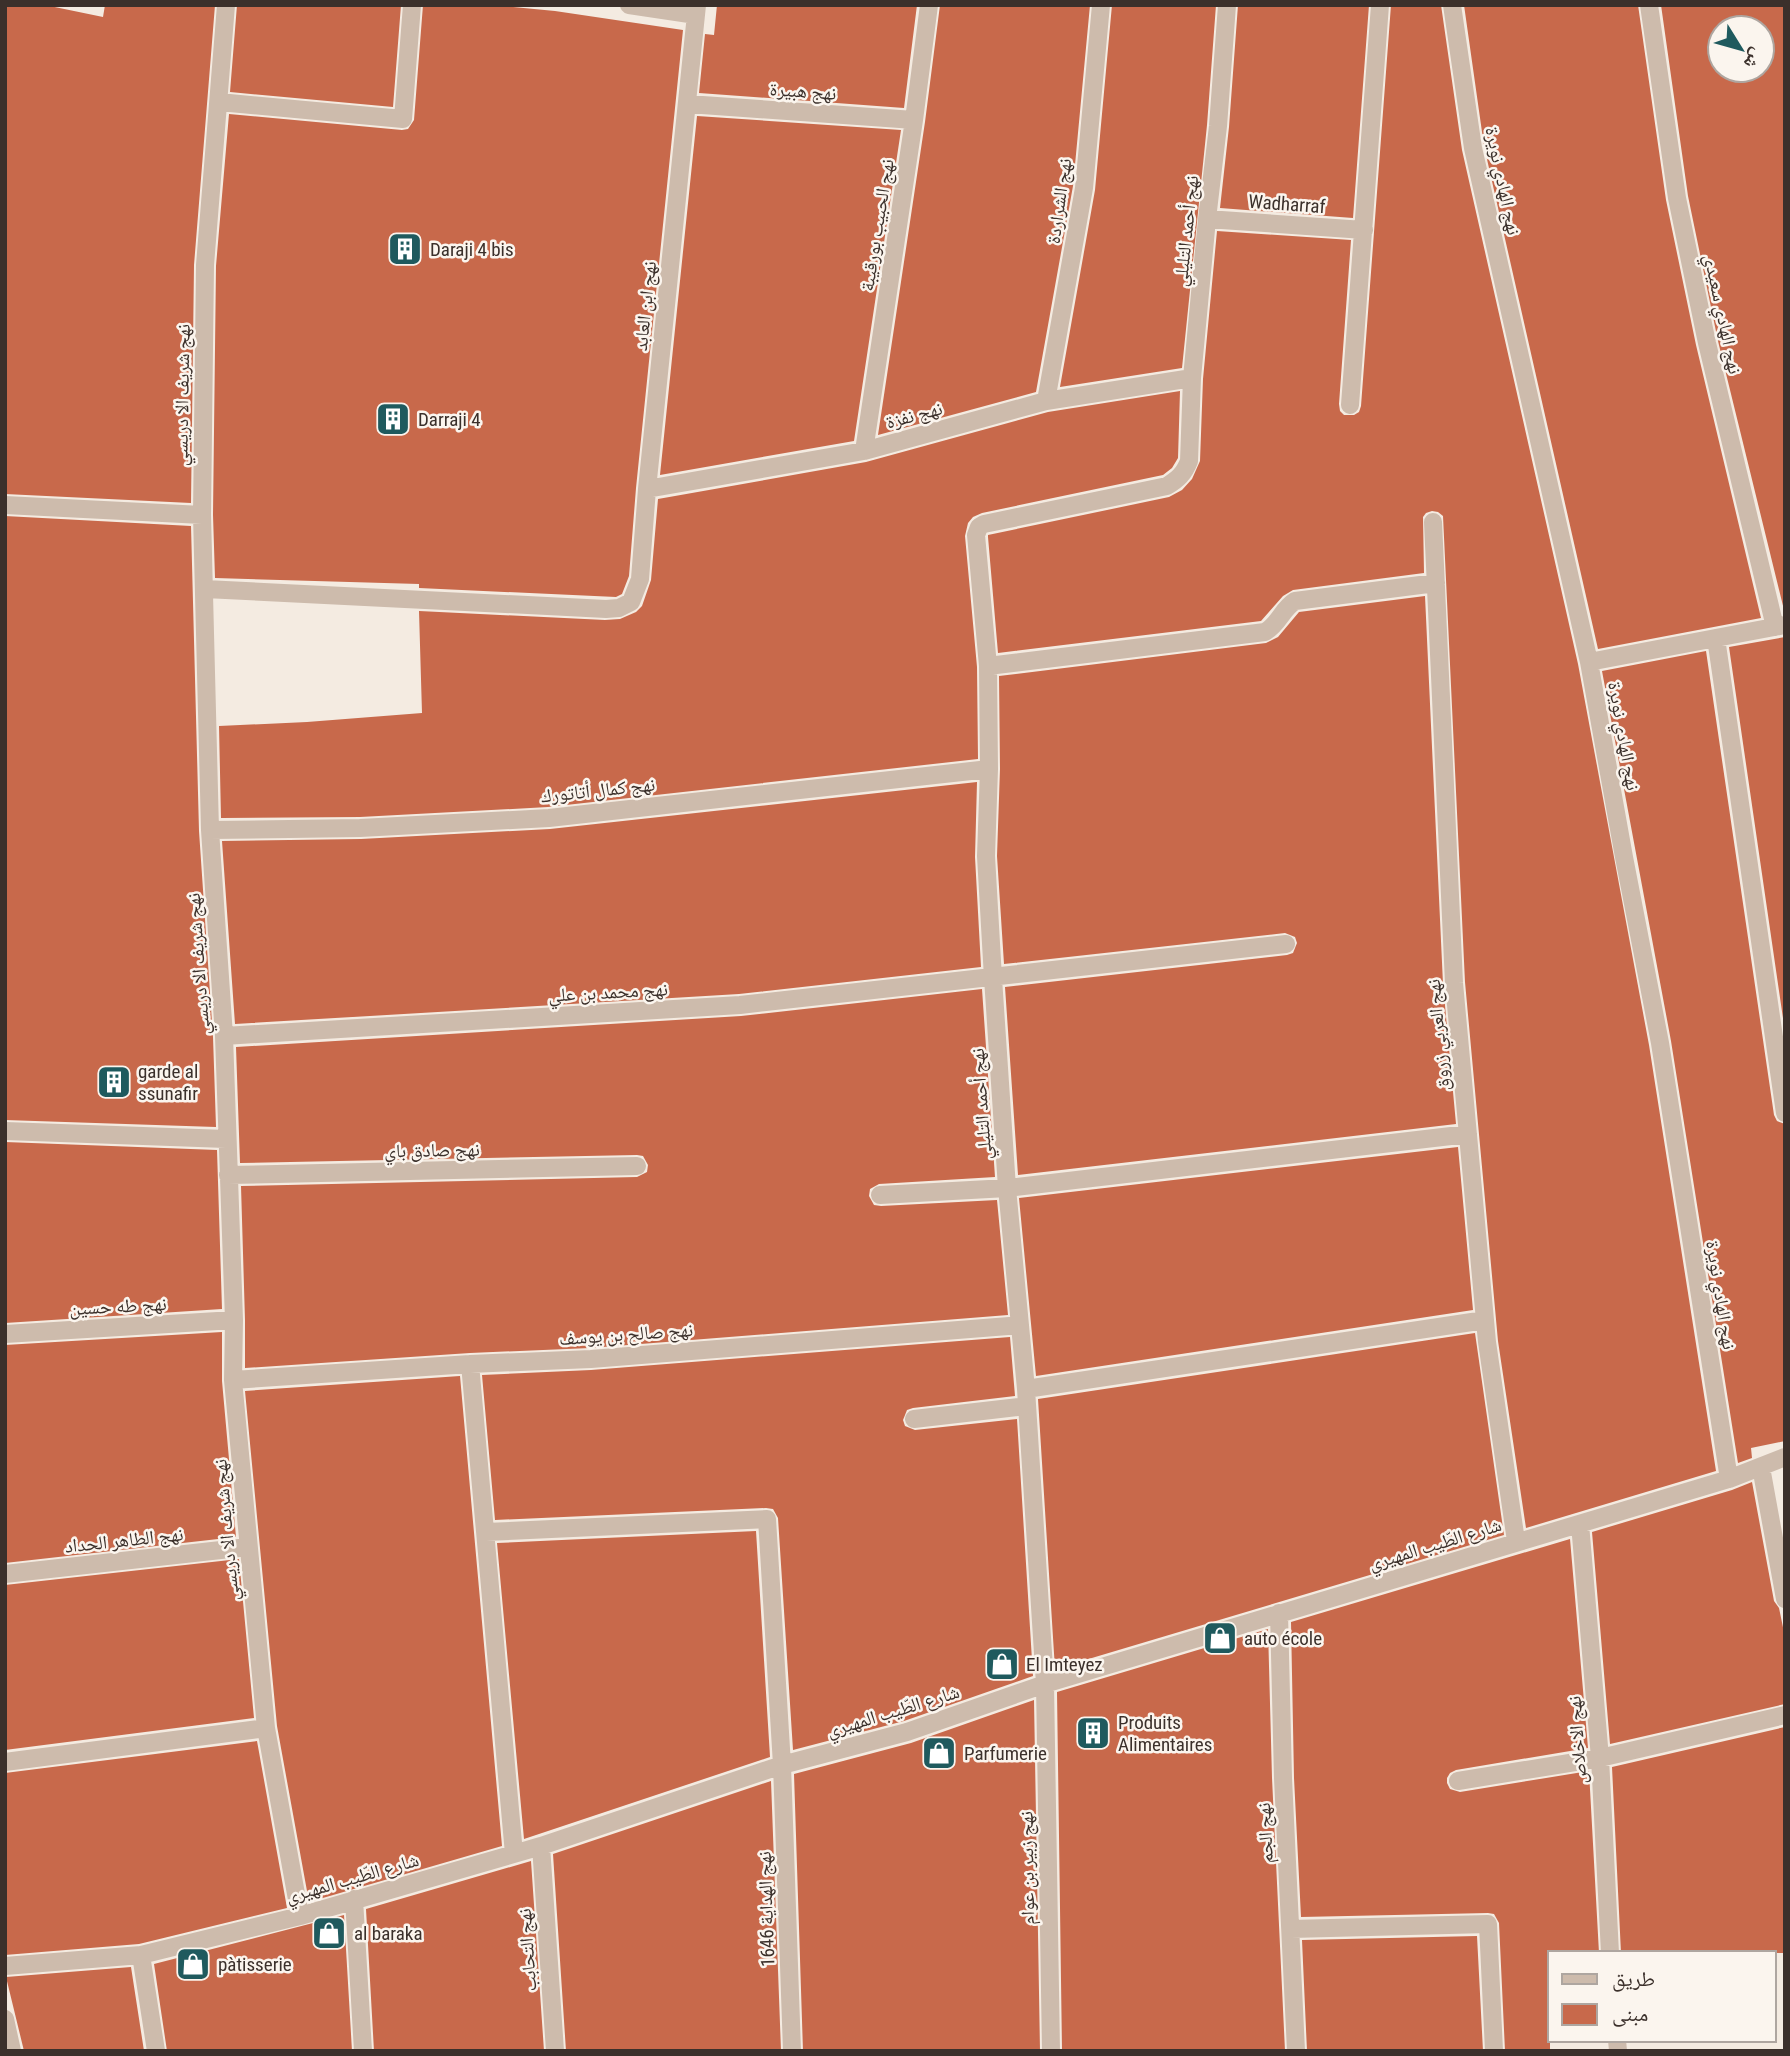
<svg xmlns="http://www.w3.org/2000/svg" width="1790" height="2056" viewBox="0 0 1790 2056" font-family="'Roboto Condensed','Noto Naskh Arabic',sans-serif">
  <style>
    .building { fill: #c8694b; fill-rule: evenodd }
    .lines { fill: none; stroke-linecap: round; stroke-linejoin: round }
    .minor { stroke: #cdbbac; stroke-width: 18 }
    .labels { text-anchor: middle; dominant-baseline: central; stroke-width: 5; stroke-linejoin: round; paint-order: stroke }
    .street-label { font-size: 19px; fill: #3b302b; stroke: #fbf5ee }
    .poi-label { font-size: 19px; fill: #3b302b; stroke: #fbf5ee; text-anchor: start }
  </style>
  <rect width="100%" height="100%" fill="#f4ebe1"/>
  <!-- building -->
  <path class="building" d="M 5,5 L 45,5 L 103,17 L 105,5 L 215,5 L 194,265 L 191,503 L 5,494 Z
    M 237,5 L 401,5 L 393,107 L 230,92 Z
    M 423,5 L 494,5 L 555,11 L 683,30 L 636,488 L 629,576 L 622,594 L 616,597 L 419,588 L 419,584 L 215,578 L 213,515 L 216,266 L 229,114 L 402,130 L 408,129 L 414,120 Z
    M 717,5 L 917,5 L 904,108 L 699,93 L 705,34 L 714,35 Z
    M 940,5 L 1090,5 L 1073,186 L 1036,392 L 878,435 L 925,122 Z
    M 1112,5 L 1216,5 L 1207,125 L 1182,368 L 1060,387 L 1095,190 Z
    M 1238,5 L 1369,5 L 1353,218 L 1220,208 L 1229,127 Z
    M 1391,5 L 1441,5 L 1462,150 L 1578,664 L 1649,1045 L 1716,1471 L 1526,1528 L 1498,1341 L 1465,982 L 1443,516 L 1438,512 L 1432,511 L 1426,513 L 1423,517 L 1424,573 L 1293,590 L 1283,596 L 1261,621 L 998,653 L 988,537 L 988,535 L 1169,497 L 1182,490 L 1192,479 L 1200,461 L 1203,379 L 1217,231 L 1351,240 L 1339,404 L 1340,411 L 1344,415 L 1354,415 L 1359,412 L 1361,406 Z
    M 1464,5 L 1638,5 L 1666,200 L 1696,345 L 1761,618 L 1598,649 L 1484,146 Z
    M 1661,5 L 1785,5 L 1785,614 L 1718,341 L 1688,196 ZM 1720,28 L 1762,28 L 1762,70 L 1720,70 Z
    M 697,116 L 901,130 L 854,441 L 660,475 Z
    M 1180,391 L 1178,458 L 1172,468 L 1163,475 L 982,513 L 973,517 L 968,523 L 965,536 L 977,667 L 978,759 L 548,807 L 360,817 L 221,818 L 219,726 L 307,722 L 422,713 L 419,611 L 605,620 L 620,619 L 636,612 L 642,606 L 651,580 L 658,499 L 866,462 L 1048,412 Z
    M 5,516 L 191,526 L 199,831 L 213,1037 L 216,1127 L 5,1120 Z
    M 1425,596 L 1443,984 L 1456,1124 L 1018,1175 L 1005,987 L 1287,955 L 1293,953 L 1297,943 L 1295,937 L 1285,933 L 1004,964 L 997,856 L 1000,769 L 999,676 L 1266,643 L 1278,637 L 1299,612 Z
    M 1785,637 L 1785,1032 L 1729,647 Z
    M 1706,651 L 1774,1115 L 1777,1121 L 1785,1124 L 1785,1441 L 1751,1448 L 1752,1458 L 1738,1463 L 1671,1041 L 1602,671 Z
    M 977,782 L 975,857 L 981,967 L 739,994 L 235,1024 L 222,841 L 361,839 L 550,829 Z
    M 982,989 L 995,1177 L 879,1184 L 870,1189 L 869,1196 L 874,1205 L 881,1206 L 997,1200 L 1008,1315 L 590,1348 L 470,1353 L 245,1368 L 245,1320 L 241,1186 L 637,1177 L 647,1172 L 648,1165 L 643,1156 L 637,1155 L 240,1163 L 236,1047 L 741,1016 Z
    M 5,1142 L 217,1150 L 222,1309 L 5,1323 Z
    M 1458,1147 L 1473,1310 L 1036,1376 L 1019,1198 Z
    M 222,1332 L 222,1381 L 236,1537 L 5,1563 L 5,1345 Z
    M 1475,1333 L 1504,1535 L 1055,1669 L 1038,1399 Z
    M 1010,1337 L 1015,1396 L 913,1408 L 907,1410 L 903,1420 L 905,1426 L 915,1430 L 1017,1419 L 1033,1676 L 904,1721 L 793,1750 L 778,1518 L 773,1509 L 766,1508 L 495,1520 L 482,1375 L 591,1370 Z
    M 460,1376 L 502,1846 L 309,1902 L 277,1726 L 245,1391 Z
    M 1752,1482 L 1774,1601 L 1779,1608 L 1785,1637 L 1785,1704 L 1610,1744 L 1592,1532 L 1732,1490 Z
    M 756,1531 L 770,1757 L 524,1839 L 497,1543 Z
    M 1570,1539 L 1588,1748 L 1456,1770 L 1450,1773 L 1447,1778 L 1447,1783 L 1450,1789 L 1460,1792 L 1589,1771 L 1599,1953 L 1550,1953 L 1550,2051 L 1505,2051 L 1499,1923 L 1494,1914 L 1488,1913 L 1301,1917 L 1294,1778 L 1291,1622 Z
    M 239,1559 L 254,1718 L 5,1750 L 5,1585 Z
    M 1268,1629 L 1272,1778 L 1285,2051 L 1062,2051 L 1057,1692 Z
    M 1034,1700 L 1040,2051 L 803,2051 L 794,1774 L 911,1743 Z
    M 1785,1727 L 1785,1953 L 1621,1953 L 1612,1767 Z
    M 257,1741 L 287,1908 L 139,1944 L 5,1955 L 5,1773 Z
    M 771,1781 L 781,2051 L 566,2051 L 553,1854 Z
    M 531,1861 L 544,2051 L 374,2051 L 366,1909 Z
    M 344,1915 L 352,2051 L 167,2051 L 154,1964 Z
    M 1477,1936 L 1483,2051 L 1307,2051 L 1302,1940 Z
    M 131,1967 L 144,2051 L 24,2051 L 6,1977 Z"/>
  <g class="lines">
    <!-- minor -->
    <path class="minor" d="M 226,5 L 205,265 L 202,515 L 210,830 L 224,1036 L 234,1320 L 233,1380 L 266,1728 L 300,1916
      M 629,5 L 696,15
      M 1452,5 L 1473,148 L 1589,662 L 1624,857 L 1660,1043 L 1729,1479
      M 1649,5 L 1677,198 L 1707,343 L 1775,627
      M 219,102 L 403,119 L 412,5
      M 688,104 L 914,120
      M 1207,219 L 1364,230
      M 1046,401 L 1084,188 L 1101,5
      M 1350,405 L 1380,5
      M 864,451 L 914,120 L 929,5
      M 647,489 L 864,451 L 1046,401 L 1192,378
      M 5,505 L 202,515
      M 1433,522 L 1454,983 L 1487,1342 L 1516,1541
      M 205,589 L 606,609 L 619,608 L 631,602 L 640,579 L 647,489 L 697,5
      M 1716,638 L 1785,1113
      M 1589,662 L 1785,625
      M 988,666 L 1265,632 C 1279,624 1282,609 1295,601 L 1436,583
      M 210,830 L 360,828 L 549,818 L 989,769
      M 224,1036 L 740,1005 L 1286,944
      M 5,1131 L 226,1139
      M 228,1175 L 637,1166
      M 880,1195 L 1007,1188 L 1468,1134
      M 5,1334 L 234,1320
      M 470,1364 L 514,1854
      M 233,1380 L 470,1364 L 591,1359 L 1020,1325
      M 1026,1389 L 1485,1320
      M 914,1419 L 1027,1406
      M 1761,1467 L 1785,1599
      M 1580,1524 L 1600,1758 L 1610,1953
      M 486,1532 L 767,1519 L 782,1765 L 792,2051
      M 5,1574 L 248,1547
      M 1279,1613 L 1283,1778 L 1296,2051
      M 5,1762 L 266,1728
      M 1458,1781 L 1600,1758 L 1785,1715
      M 541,1846 L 555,2051
      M 354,1899 L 363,2051
      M 1291,1929 L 1488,1924 L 1494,2051
      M 141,1955 L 156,2051
      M 5,1966 L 141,1955 L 300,1916 L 541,1846 L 782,1765 L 907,1732 L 1045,1684 L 1729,1479 L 1785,1457
      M 5,2019 L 12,2051
      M 1617,2040 L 1618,2051
      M 1051,2051 L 1045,1684 L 1026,1389 L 1007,1188 L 993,978 L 986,856 L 989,769 L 988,666 L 976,535 L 979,527 L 984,524 L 1167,486 C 1178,479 1184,474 1189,461 L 1192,378 L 1207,219 L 1218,126 L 1227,5"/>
  </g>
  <!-- icons -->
  <defs>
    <g id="building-square" transform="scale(1.75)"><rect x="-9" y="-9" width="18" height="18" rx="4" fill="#1f5a5e" stroke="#fbf5ee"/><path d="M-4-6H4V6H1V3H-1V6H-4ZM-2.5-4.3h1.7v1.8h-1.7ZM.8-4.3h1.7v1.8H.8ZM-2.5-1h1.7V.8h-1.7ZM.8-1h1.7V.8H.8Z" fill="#fff"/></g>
    <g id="shop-square" transform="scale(1.75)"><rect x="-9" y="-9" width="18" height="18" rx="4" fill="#1f5a5e" stroke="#fbf5ee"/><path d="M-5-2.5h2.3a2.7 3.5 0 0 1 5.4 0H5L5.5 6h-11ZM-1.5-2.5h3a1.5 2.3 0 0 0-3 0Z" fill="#fff"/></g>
  </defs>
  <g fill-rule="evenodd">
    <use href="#building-square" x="405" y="249"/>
    <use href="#building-square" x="393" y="419"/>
    <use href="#building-square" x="114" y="1082"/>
    <use href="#shop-square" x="1220" y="1638"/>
    <use href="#shop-square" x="1002" y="1664"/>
    <use href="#building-square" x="1093" y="1733"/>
    <use href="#shop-square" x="939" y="1753"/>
    <use href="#shop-square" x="329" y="1933"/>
    <use href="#shop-square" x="193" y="1964"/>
  </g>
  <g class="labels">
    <!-- street labels -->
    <g class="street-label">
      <text transform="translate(803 91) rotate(4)">نهج هبيرة</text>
      <text transform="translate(1503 181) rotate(78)">نهج الهادي نويرة</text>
      <text transform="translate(1059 201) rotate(-82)">نهج الشراردة</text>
      <text transform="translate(1287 204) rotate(4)">Wadharraf</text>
      <text transform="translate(877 225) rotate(-81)">نهج الحبيب بورقيبة</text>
      <text transform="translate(1186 231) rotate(-84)">نهج أحمد التليلي</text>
      <text transform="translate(645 306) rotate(-84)">نهج ابن العابد</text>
      <text transform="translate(1723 314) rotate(78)">نهج الهادي سعيدي</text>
      <text transform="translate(182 395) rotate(-89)">نهج شريف الا دريسي</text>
      <text transform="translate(914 415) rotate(-15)">نهج نفزة</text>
      <text transform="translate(1624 736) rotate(80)">نهج الهادي نويرة</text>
      <text transform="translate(598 790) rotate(-6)">نهج كمال أتاتورك</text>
      <text transform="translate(198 964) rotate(-94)">نهج شريف الا دريسي</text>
      <text transform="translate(608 992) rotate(-3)">نهج محمد بن علي</text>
      <text transform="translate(1438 1035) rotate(-95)">نهج العربي زروق</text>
      <text transform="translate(981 1104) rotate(-94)">نهج أحمد التليلي</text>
      <text transform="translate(432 1150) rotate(-1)">نهج صادق باي</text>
      <text transform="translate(1721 1295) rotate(81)">نهج الهادي نويرة</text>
      <text transform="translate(118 1306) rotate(-3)">نهج طه حسين</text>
      <text transform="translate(626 1334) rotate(-4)">نهج صالح بن يوسف</text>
      <text transform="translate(226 1530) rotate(-95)">نهج شريف الا دريسي</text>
      <text transform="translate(124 1540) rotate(-6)">نهج الطاهر الحداد</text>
      <text transform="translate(1435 1544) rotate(-17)">شارع الطّيب المهيري</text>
      <text transform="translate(893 1711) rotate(-17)">شارع الطّيب المهيري</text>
      <text transform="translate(1577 1740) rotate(-94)">نهج الاخلاص</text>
      <text transform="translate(1265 1833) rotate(-93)">نهج الجم</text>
      <text transform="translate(1027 1868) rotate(-91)">نهج زبير بن عوام</text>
      <text transform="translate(352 1878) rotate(-16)">شارع الطّيب المهيري</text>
      <text transform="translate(766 1909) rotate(-92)">نهج الهداية 1646</text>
      <text transform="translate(527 1950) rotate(-94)">نهج التحابب</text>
    </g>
    <!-- poi labels -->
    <g class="poi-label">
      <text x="430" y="249">Daraji 4 bis</text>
      <text x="418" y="419">Darraji 4</text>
      <text x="138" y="1071">garde al<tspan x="138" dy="22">ssunafir</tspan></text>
      <text x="1244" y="1638">auto école</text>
      <text x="1026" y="1664">El Imteyez</text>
      <text x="1118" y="1722">Produits<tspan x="1118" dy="22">Alimentaires</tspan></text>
      <text x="964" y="1753">Parfumerie</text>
      <text x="354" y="1933">al baraka</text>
      <text x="218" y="1964">pàtisserie</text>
    </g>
  </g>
  <!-- border -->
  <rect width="1790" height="2056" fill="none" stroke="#3b302b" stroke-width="14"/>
  <!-- legend -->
  <rect x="1548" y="1951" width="228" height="91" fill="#fbf5ee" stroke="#aea6a0" stroke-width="2"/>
  <rect x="1562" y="1974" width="35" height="10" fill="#cdbbac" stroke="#aea6a0" stroke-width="2"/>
  <text x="1612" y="1986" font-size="21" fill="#3b302b">طريق</text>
  <rect x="1562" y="2004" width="35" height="21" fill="#c8694b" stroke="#aea6a0" stroke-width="2"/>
  <text x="1612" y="2021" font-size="21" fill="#3b302b">مبنى</text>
  <!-- north arrow -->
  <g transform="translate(1741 49) rotate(127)"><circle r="33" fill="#fbf5ee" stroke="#aea6a0" stroke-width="2"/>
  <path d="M0-5L12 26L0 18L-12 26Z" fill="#1f5a5e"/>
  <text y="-10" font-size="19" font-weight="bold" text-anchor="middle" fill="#3b302b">ش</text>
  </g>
</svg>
